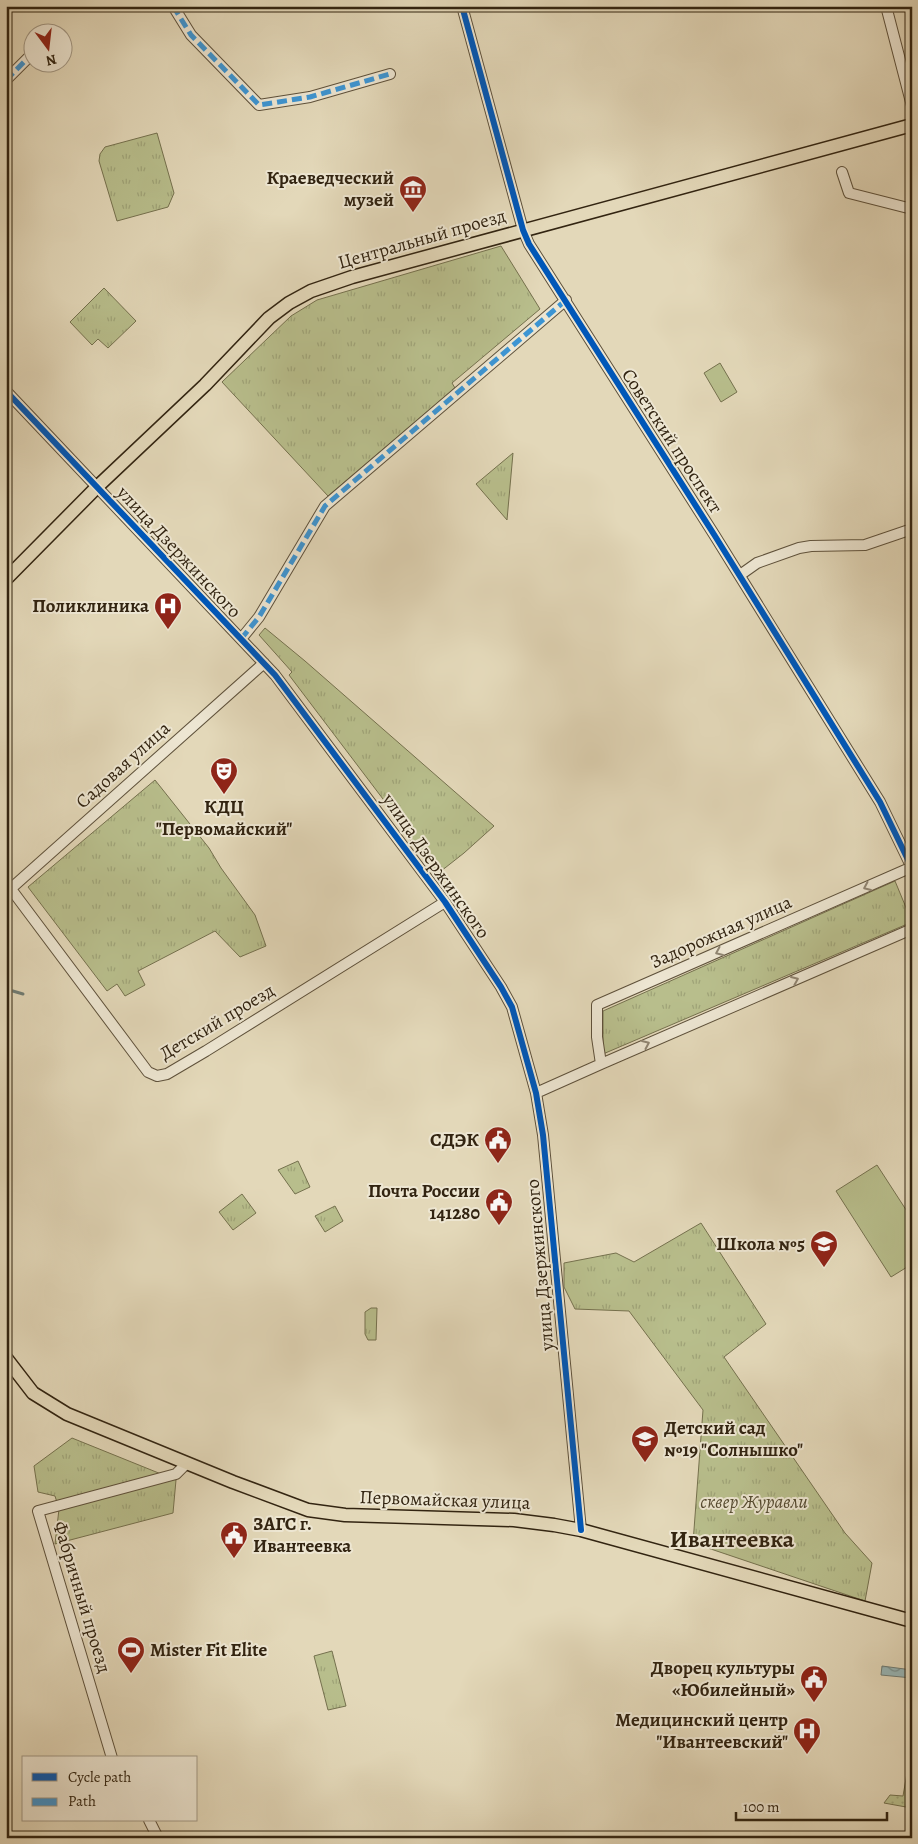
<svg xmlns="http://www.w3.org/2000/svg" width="918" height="1844" viewBox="0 0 918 1844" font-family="Alegreya,serif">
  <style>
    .grass { fill: url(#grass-dots); stroke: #75714e }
    .park { fill: url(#park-tufts); stroke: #75714e }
    .garden { fill: #b8be8c; stroke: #75714e }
    .water { fill: url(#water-waves); stroke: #707d75 }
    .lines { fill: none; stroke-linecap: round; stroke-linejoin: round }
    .stream { stroke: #707d75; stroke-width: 3 }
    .minor-casing { stroke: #5e513b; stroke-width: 12 }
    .major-casing { stroke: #322411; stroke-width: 15 }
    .minor { stroke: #ede6d2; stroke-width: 10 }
    .major { stroke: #e3d8b9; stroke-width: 12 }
    .quiet { stroke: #3d95d3; stroke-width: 5; stroke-dasharray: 10 5; stroke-linecap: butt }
    .cycleway-casing { stroke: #ede6d2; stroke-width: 9 }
    .cycleway { stroke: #0057b8; stroke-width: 6 }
    .oneway { stroke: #908572 }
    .labels { text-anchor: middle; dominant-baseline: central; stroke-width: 4; stroke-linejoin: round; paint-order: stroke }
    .poi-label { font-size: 19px; font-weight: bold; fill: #322411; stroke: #ede6d2; text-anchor: end }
    .street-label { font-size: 19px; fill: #322411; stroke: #ede6d2 }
    .park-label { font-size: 19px; font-style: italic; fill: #544a30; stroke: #ede6d2 }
    .district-label { font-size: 24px; font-weight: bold; fill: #322411; stroke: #ede6d2 }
  </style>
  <defs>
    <pattern id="grass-dots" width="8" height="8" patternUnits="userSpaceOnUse" patternTransform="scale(1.25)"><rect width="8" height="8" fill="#b8be8c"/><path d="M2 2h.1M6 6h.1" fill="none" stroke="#9fa378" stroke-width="1.8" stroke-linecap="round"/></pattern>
    <pattern id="park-tufts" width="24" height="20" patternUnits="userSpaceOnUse" patternTransform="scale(1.25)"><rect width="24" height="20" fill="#b8be8c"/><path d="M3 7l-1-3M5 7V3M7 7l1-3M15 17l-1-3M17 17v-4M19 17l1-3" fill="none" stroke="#9fa378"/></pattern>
    <pattern id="water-waves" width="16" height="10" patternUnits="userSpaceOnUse" patternTransform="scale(1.25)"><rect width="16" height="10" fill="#99b8b8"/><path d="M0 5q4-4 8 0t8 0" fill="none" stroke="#7d9594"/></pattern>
  </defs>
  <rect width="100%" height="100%" fill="#e3d8b9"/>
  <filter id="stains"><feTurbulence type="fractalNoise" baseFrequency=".004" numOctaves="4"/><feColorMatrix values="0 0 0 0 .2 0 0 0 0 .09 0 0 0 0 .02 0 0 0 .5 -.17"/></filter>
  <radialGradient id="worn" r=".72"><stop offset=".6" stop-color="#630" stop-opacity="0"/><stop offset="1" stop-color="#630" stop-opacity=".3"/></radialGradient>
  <!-- grass -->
  <path class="grass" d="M 907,1773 L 911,1774 L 906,1807 L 884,1803 L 890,1795 L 903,1796 Z"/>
  <!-- park -->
  <path class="park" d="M 157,133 L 174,193 L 168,207 L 117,221 L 99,161 L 100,154 L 105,147 Z
    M 501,246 L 540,309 L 452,383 L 455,388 L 328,496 L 222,382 L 291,316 L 317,300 Z
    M 104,288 L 136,321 L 108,348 L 98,339 L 92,345 L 70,322 Z
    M 513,453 L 507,520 L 476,484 Z
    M 265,628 L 305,661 L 494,826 L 464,853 L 436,875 L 408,837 L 408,832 L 289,675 L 292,672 L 259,635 Z
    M 155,780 L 209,848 L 221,868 L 255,915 L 266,946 L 240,957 L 215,931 L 138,971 L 145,985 L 125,996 L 117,984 L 107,991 L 28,887 Z
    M 895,881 L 912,922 L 603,1054 L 603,1011 Z
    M 298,1161 L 310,1187 L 295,1194 L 278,1170 Z
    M 242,1194 L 256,1213 L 233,1230 L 219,1212 Z
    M 335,1206 L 343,1221 L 325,1232 L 315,1216 Z
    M 701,1223 L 766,1324 L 724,1357 L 845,1533 L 872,1563 L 865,1601 L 693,1543 L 703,1410 L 629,1311 L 575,1309 L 564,1287 L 564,1263 L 616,1253 L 634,1262 Z
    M 371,1308 L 377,1308 L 376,1340 L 368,1340 L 365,1334 L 365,1312 Z
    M 72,1438 L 176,1480 L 173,1513 L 55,1544 L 59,1509 L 55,1496 L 38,1492 L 34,1466 Z
    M 332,1651 L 346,1706 L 328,1710 L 314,1656 Z"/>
  <!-- garden -->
  <path class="garden" d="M 720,363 L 737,392 L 721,402 L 704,373 Z
    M 877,1165 L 912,1219 L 912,1264 L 891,1277 L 836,1191 Z"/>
  <!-- water -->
  <path class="water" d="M 882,1666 L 912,1670 L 912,1678 L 881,1675 Z"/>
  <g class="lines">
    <!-- stream -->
    <path class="stream" d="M 6,989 L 23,994"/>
    <!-- minor casing -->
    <g class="minor-casing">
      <path id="minor" d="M 173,6 L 191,35 L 259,105 L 310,97 L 390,74
        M 462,6 L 523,230 L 529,244 L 715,536 L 880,802 L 912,868
        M 886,6 L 912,106
        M 6,80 L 30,56
        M 842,172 L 849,193 L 912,209
        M 6,391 L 275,675 L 445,902 L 501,987 L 512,1007 L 536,1093 L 543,1135 L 581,1530
        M 740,575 L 757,563 L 799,548 L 811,546 L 865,545 L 912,529
        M 241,639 L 259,617 L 325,506 L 566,300
        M 11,889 L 148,1072 L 157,1076 L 167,1074 L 206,1051 L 445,902
        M 7,892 L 264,663
        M 601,1064 L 912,929
        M 536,1093 L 601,1064 L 597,1037 L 597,1005 L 912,867
        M 112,1758 L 38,1511 L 176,1474 L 187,1463
        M 149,1820 L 158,1838"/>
    </g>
    <!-- major casing -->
    <g class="major-casing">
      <path id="major" d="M 6,579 L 97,487 L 205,385 L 269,318 L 289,303 L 311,291 L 352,277 L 912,125
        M 6,1358 L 33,1393 L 67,1414 L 233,1482 L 308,1510 L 345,1515 L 514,1520 L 554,1525 L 581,1530 L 912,1621"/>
    </g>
    <!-- minor -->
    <use href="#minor" class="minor"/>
    <!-- major -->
    <use href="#major" class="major"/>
    <!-- quiet -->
    <path class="quiet" d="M 173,6 L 191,35 L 259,105 L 310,97 L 390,74
      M 6,80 L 30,56
      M 241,639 L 259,617 L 325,506 L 566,300"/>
    <!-- cycleway casing -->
    <g class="cycleway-casing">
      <path id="cycleway" d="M 462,6 L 523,230 L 529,244 L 715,536 L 880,802 L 912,868
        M 6,391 L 275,675 L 445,902 L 501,987 L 512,1007 L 536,1093 L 543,1135 L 581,1530"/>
    </g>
    <!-- cycleway -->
    <use href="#cycleway" class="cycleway"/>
  </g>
  <!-- one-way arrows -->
  <defs><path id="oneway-chevron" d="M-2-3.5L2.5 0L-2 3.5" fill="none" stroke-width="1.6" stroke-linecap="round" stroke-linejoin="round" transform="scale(1.25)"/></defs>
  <g class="oneway">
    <use href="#oneway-chevron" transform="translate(867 887) rotate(156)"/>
    <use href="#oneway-chevron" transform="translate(719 952) rotate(156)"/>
    <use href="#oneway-chevron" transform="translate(795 980) rotate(-23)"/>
    <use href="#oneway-chevron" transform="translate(646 1044) rotate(-24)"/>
  </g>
  <!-- icons -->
  <defs>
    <g id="museum-pin" transform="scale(1.4375)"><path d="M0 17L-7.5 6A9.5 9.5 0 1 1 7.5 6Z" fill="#8f2418" stroke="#ede6d2"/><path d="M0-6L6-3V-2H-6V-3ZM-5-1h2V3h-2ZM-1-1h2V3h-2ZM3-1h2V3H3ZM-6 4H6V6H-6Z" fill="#fff"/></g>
    <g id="hospital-pin" transform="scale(1.4375)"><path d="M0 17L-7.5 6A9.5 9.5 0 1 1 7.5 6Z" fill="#8f2418" stroke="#ede6d2"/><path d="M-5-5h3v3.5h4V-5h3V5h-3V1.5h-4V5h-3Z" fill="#fff"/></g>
    <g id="theatre-pin" transform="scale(1.4375)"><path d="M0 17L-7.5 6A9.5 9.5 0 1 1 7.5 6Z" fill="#8f2418" stroke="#ede6d2"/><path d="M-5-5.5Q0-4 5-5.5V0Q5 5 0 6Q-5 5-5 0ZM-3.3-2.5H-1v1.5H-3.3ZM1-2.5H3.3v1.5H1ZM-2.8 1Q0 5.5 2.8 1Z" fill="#fff"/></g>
    <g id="civic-pin" transform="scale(1.4375)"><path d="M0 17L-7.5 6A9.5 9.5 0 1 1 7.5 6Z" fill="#8f2418" stroke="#ede6d2"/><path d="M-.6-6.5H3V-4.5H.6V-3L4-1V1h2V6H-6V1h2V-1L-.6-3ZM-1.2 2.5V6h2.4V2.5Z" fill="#fff"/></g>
    <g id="school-pin" transform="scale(1.4375)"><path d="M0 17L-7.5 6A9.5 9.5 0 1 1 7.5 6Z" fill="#8f2418" stroke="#ede6d2"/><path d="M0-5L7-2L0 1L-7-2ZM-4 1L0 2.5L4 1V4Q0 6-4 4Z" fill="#fff"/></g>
    <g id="stadium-pin" transform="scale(1.4375)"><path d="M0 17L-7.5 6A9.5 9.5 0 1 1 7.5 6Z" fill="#8f2418" stroke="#ede6d2"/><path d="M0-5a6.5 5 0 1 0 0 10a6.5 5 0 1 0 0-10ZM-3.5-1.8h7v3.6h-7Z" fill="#fff"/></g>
  </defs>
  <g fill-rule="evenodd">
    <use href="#museum-pin" x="413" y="189"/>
    <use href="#hospital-pin" x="168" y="606"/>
    <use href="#theatre-pin" x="224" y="771"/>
    <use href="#civic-pin" x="498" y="1140"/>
    <use href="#civic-pin" x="499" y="1202"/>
    <use href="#school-pin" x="824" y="1244"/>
    <use href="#school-pin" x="645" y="1439"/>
    <use href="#civic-pin" x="234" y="1535"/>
    <use href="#stadium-pin" x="131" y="1650"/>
    <use href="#civic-pin" x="814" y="1679"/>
    <use href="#hospital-pin" x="807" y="1731"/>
  </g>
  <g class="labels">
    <!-- poi labels -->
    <g class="poi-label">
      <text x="394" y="178">Краеведческий<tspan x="394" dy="22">музей</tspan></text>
      <text x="149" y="606">Поликлиника</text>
      <text x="224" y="807" text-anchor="middle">КДЦ<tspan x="224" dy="22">"Первомайский"</tspan></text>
      <text x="479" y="1140">СДЭК</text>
      <text x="480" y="1191">Почта России<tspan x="480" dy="22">141280</tspan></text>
      <text x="805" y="1244">Школа №5</text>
      <text x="664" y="1428" text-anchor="start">Детский сад<tspan x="664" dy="22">№19 "Солнышко"</tspan></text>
      <text x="253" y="1524" text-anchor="start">ЗАГС г.<tspan x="253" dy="22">Ивантеевка</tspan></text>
      <text x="150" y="1650" text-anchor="start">Mister Fit Elite</text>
      <text x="795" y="1668">Дворец культуры<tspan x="795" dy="22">«Юбилейный»</tspan></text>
      <text x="788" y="1720">Медицинский центр<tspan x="788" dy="22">"Ивантеевский"</tspan></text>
    </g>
    <!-- street labels -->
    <g class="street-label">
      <text transform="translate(422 239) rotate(-16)">Центральный проезд</text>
      <text transform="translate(672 441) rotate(57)">Советский проспект</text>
      <text transform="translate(179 552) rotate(47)">улица Дзержинского</text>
      <text transform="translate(123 765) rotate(-42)">Садовая улица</text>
      <text transform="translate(436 866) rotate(55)">улица Дзержинского</text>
      <text transform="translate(721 932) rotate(-24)">Задорожная улица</text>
      <text transform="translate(217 1022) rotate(-31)">Детский проезд</text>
      <text transform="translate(540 1265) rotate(-95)">улица Дзержинского</text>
      <text transform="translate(445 1500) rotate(2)">Первомайская улица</text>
      <text transform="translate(82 1597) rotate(73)">Фабричный проезд</text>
    </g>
    <!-- park labels -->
    <g class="park-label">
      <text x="754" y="1502">сквер Журавли</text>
    </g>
    <!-- district labels -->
    <g class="district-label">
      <text x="732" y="1539">Ивантеевка</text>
    </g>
  </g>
  <!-- margin -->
  <rect width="918" height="1844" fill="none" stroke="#e3d8b9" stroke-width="25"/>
  <rect x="8" y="8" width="903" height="1829" fill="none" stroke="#322411" stroke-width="2.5"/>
  <rect x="12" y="12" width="893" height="1819" fill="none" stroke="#322411"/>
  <!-- legend -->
  <rect x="22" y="1756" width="175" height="65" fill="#ede6d2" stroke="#a29885"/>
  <rect x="32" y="1773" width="25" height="8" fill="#0057b8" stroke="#a29885"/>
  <text x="68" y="1782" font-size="15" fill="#322411">Cycle path</text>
  <rect x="32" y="1798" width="25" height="8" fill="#3d95d3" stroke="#a29885"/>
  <text x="68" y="1806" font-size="15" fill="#322411">Path</text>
  <!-- north arrow -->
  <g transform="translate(48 48) rotate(165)"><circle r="24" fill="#ede6d2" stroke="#a29885"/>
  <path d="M0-4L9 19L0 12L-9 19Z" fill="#8f2418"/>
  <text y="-8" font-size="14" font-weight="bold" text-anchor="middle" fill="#322411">N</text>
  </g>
  <!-- scale -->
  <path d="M736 1812v8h151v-8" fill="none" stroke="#322411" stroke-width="2.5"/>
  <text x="743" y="1812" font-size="15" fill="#322411" stroke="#ede6d2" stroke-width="4" paint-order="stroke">100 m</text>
  <rect width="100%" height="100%" filter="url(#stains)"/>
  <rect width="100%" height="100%" fill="url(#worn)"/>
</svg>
